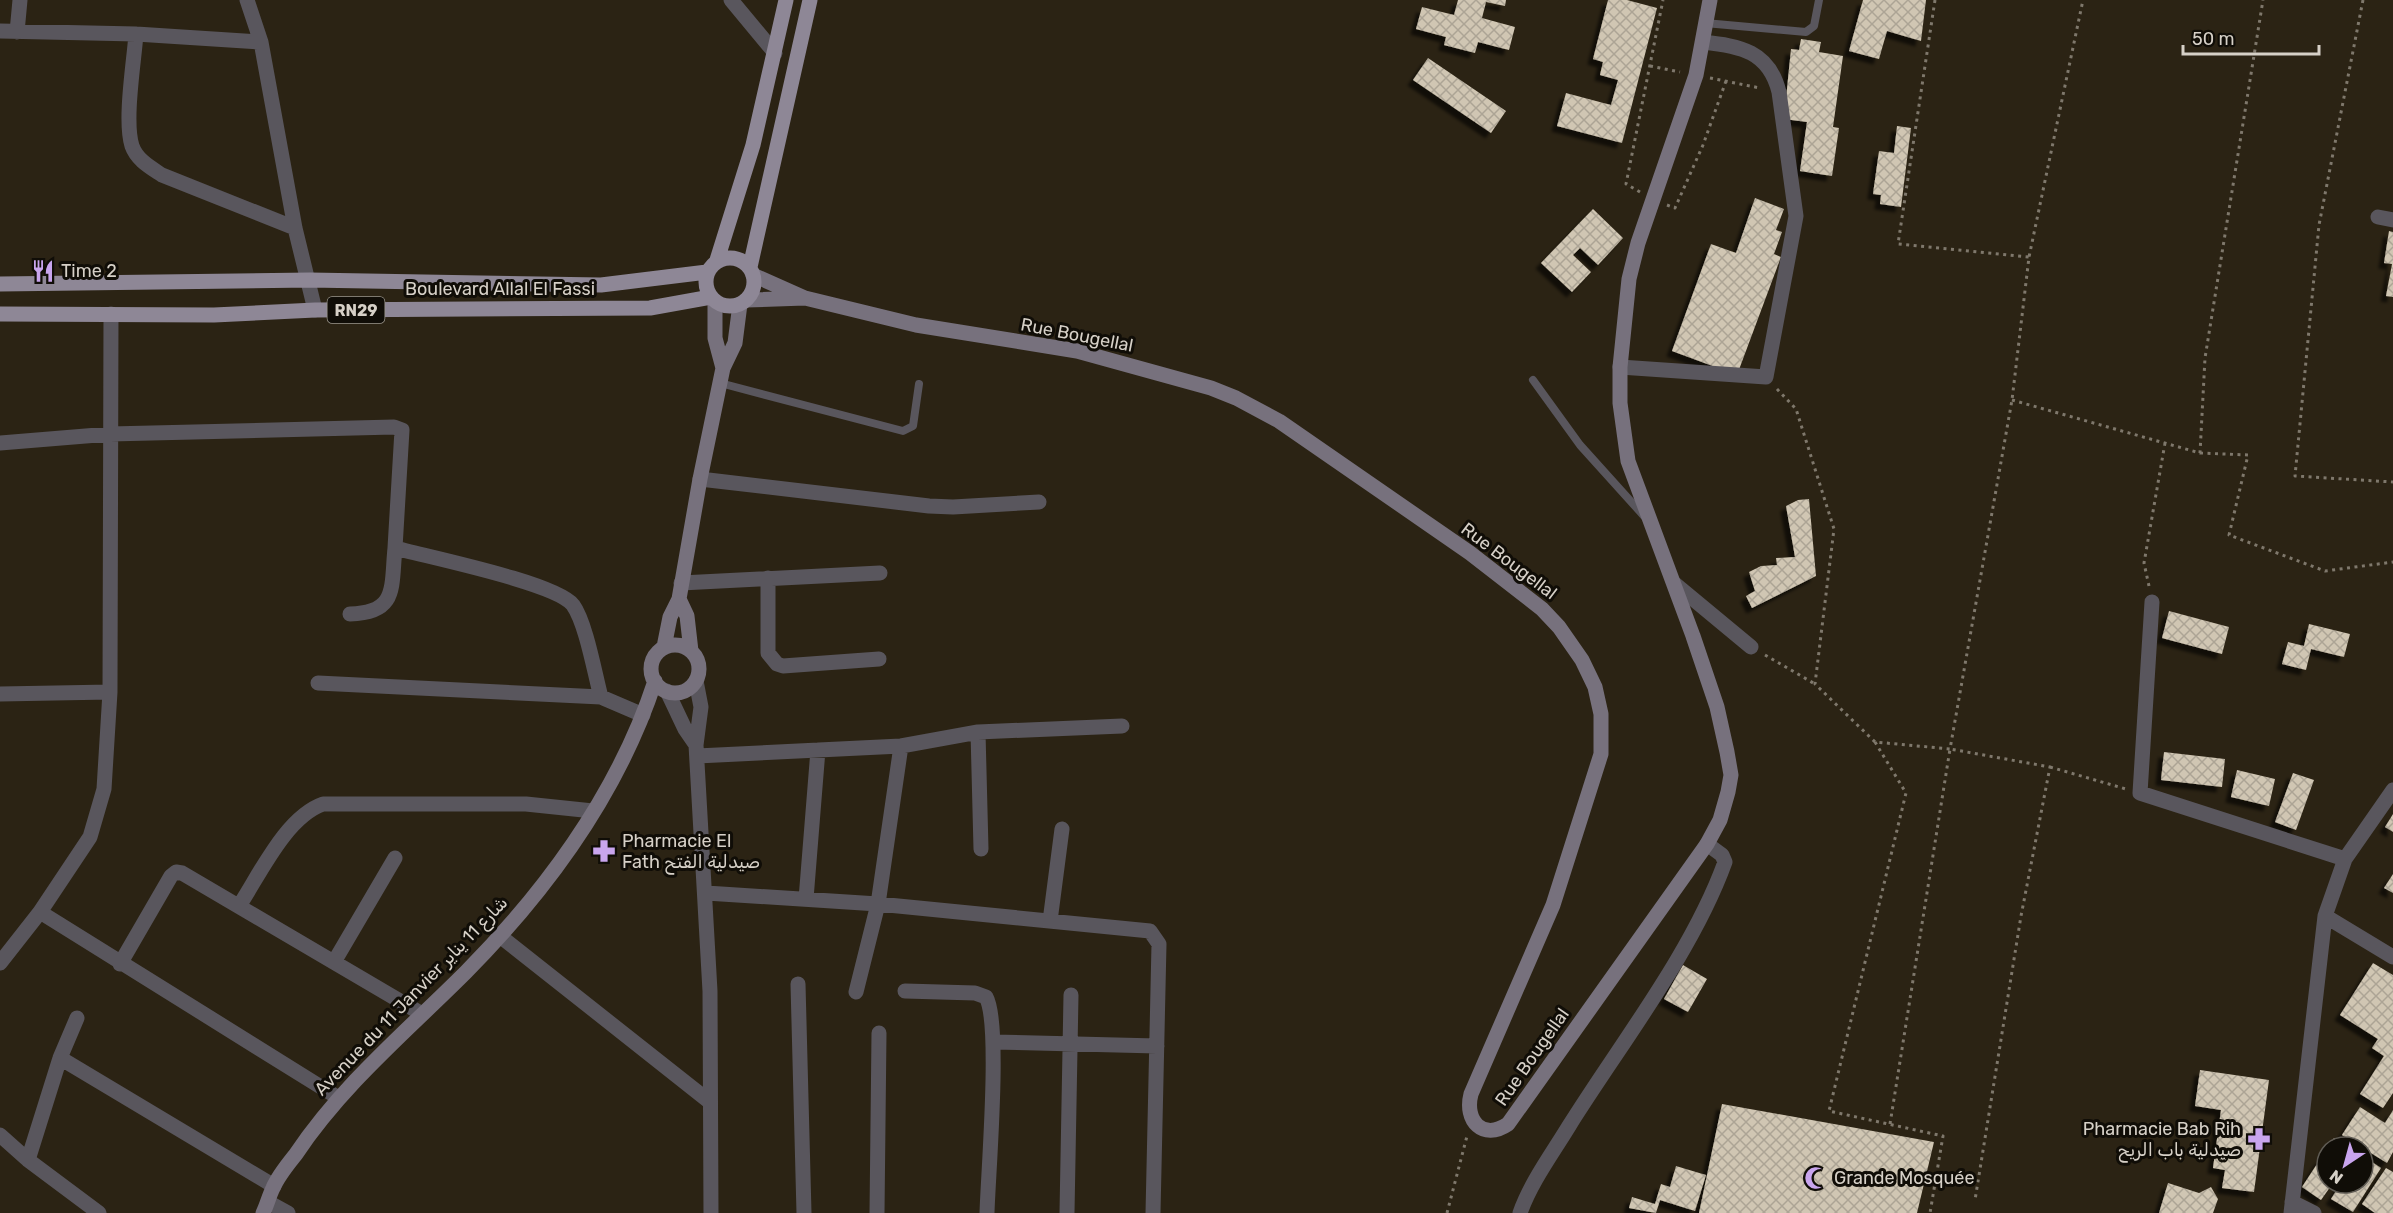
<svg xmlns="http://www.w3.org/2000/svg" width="2393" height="1213" viewBox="0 0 2393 1213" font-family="Rubik,Vazirmatn,sans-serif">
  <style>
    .building { fill: url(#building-cross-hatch); filter: url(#shadow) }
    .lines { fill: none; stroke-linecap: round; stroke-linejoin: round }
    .path { stroke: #7f786c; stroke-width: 3; stroke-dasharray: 3 4.5; stroke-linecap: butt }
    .lane { stroke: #59565d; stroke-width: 8 }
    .street { stroke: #59565d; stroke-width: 15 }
    .secondary { stroke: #77717d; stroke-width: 15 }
    .primary { stroke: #8e8796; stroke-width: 15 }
    .labels { text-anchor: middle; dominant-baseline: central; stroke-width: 6; stroke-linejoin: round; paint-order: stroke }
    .shield { fill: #100d07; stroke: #9b968d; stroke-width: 1.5 }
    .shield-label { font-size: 16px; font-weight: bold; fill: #d6d0c7 }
    .poi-label { font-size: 18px; fill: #d6d0c7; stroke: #100d07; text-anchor: start }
    .street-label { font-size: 18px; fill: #d6d0c7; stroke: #100d07 }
  </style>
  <defs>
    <pattern id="building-cross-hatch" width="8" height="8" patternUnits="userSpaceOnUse" patternTransform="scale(1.5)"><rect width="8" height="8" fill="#d0c6b3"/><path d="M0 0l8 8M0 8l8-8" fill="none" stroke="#aca495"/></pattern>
    <filter id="shadow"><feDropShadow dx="-5.5" dy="5.5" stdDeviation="1.5" flood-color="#0009"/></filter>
  </defs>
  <rect width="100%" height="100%" fill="#2b2314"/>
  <!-- building -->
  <path class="building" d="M 1458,0 L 1506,0 L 1505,6 L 1486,2 L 1482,18 L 1515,27 L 1509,50 L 1478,42 L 1475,53 L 1444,45 L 1446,37 L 1416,29 L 1422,7 L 1454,15 Z
    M 1608,0 L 1627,0 L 1657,8 L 1622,143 L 1557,126 L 1566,93 L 1611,105 L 1618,80 L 1600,75 L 1603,62 L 1593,59 Z
    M 1863,0 L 1926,0 L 1921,41 L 1887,31 L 1879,59 L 1849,51 Z
    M 1801,39 L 1821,42 L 1819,52 L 1843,56 L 1833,127 L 1839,128 L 1832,176 L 1800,171 L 1807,122 L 1784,119 L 1791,49 L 1799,50 Z
    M 1428,58 L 1506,111 L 1491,133 L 1413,80 Z
    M 1897,126 L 1911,128 L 1901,207 L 1880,204 L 1881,195 L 1873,194 L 1879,151 L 1894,153 Z
    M 1755,198 L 1784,209 L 1776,230 L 1782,232 L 1774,254 L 1781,257 L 1737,375 L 1672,351 L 1711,244 L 1736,253 Z
    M 1593,209 L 1623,238 L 1598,265 L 1580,248 L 1573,255 L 1591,272 L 1572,292 L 1541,263 Z
    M 2389,231 L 2393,232 L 2393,297 L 2386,296 L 2392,264 L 2384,263 Z
    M 1809,499 L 1816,576 L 1752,608 L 1746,596 L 1755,591 L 1749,572 L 1761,566 L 1777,565 L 1776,558 L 1795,557 L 1786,506 L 1798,500 Z
    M 2169,611 L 2229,627 L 2222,654 L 2162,638 Z
    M 2309,624 L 2350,634 L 2344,657 L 2311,649 L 2306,670 L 2282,664 L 2288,642 L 2304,646 Z
    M 2164,752 L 2225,759 L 2222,787 L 2161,780 Z
    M 2237,770 L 2275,779 L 2269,806 L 2231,797 Z
    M 2293,773 L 2314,780 L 2296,830 L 2275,822 Z
    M 2393,814 L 2393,832 L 2385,827 Z
    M 2393,874 L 2393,893 L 2384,888 Z
    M 2373,963 L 2393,975 L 2393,1093 L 2383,1108 L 2360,1094 L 2384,1056 L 2372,1048 L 2378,1039 L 2340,1015 Z
    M 1683,965 L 1707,979 L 1688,1012 L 1664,999 Z
    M 2200,1070 L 2269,1080 L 2254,1192 L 2222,1188 L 2225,1170 L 2213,1168 L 2221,1110 L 2195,1106 Z
    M 1722,1104 L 1934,1142 L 1917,1213 L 1699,1213 Z
    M 2360,1107 L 2385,1123 L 2393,1110 L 2393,1152 L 2387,1163 L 2342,1135 Z
    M 2334,1138 L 2349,1147 L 2328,1147 Z
    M 2363,1156 L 2381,1168 L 2353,1212 L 2331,1199 L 2341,1183 L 2363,1183 Z
    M 2321,1158 L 2327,1162 L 2327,1183 L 2333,1183 L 2321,1200 L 2302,1187 Z
    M 1676,1166 L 1706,1175 L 1695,1211 L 1660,1200 L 1656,1213 L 1629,1208 L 1632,1197 L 1655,1204 L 1661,1184 L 1670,1187 Z
    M 2386,1168 L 2393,1172 L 2393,1213 L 2375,1213 L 2362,1204 Z
    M 2168,1183 L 2199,1193 L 2211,1187 L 2218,1199 L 2213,1213 L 2159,1213 Z"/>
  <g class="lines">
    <!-- path -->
    <path class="path" d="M 1935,0 L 1898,244 L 2029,257
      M 2363,0 L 2319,225 L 2295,476 L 2393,482
      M 1650,66 L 1680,72
      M 1710,78 L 1760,88
      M 1640,192 L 1626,184 L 1663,0
      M 1667,205 L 1675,208 L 1703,145 L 1726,81
      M 1777,389 L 1796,409 L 1834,529 L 1815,684 L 1875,742 L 1950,749 L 2012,400 L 2029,257 L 2083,0
      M 2012,400 L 2200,453 L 2205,358 L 2263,0
      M 2200,453 L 2248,455 L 2229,535 L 2325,571 L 2393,562
      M 2149,586 L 2144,563 L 2165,443
      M 1765,655 L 1815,684
      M 1875,742 L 1906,793 L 1829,1111 L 1943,1136 L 1930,1213
      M 2050,767 L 2126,789
      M 1890,1124 L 1950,749 L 2050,767 L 2021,916 L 1975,1200
      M 1447,1213 L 1467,1136"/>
    <!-- lane -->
    <path class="lane" d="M 1705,23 L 1806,32 L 1814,26 L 1819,0
      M 1533,380 L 1580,445 L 1644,516
      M 720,383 L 903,431 L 913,426 L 919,384"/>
    <!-- street -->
    <path class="street" d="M 247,0 L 261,42 L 295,228 L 315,310
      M 731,0 L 775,53
      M 0,31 L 136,34 L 261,42
      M 17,32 L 20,0
      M 136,34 C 134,62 124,121 132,146 C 137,160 150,167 162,175 L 295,228
      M 2378,217 L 2393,220
      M 1620,367 L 1766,377 L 1796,216 L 1779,92 C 1769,51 1740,46 1703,42
      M 0,443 L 110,434 L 394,427 L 402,430 L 395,548 C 428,557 556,583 573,605 C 586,623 595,675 601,697 L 643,715
      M 700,479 L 929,506 L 953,507 L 1039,502
      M 768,578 L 768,653 L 777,664 L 783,666 L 879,659
      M 681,583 L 880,573
      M 1675,584 L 1751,647
      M 2152,602 L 2140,793 L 2345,859
      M 350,614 C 398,613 391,587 395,548
      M 696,681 L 701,707 L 696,745 L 710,991 L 711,1213
      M 318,683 L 601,697
      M 667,691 L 685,729 L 696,745
      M 110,692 L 111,314
      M 0,694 L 110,692 L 104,789 L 90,837 L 40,912 L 0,963
      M 978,732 L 981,849
      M 697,756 L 901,746 L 978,732 L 1122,726
      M 706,893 L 878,904 L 1150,931 L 1159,944 L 1153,1213
      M 806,899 L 818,750
      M 239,906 C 260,874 286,817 323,804 L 526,804 L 593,811
      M 40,912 L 337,1097
      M 2325,916 L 2393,957
      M 1050,921 L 1062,829
      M 500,936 L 710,1102
      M 334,962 L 395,858
      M 120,964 L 171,876 L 176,872 L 182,873 L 422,1014
      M 798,984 L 804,1213
      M 905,991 L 975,993 L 986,997 C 1001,1023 988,1174 987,1213
      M 856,992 L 878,904 L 901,746
      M 993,1042 L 1157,1046
      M 60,1058 L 274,1186
      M 0,1135 L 28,1160 L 99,1213
      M 28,1160 L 60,1058 L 77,1018
      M 268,1202 L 288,1213
      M 2292,1202 L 2314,1213
      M 877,1213 L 879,1033
      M 1067,1213 L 1071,995
      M 1520,1213 C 1531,1182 1552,1154 1569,1126 C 1621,1043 1692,953 1725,862 L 1722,855 L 1707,844
      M 2291,1213 L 2325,916 L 2345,859 L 2393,790"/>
    <!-- secondary -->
    <path class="secondary" d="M 753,275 L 805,298 L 916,325 L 1077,351 L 1211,388 L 1236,398 L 1279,421 L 1470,553 L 1542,609 L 1559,627 L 1582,660 L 1595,687 L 1601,714 L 1601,754 L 1553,905 L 1471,1094 C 1464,1121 1483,1141 1508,1124 L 1707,844 L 1720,820 L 1728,792 L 1731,775 L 1727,752 L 1717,707 L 1693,636 L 1628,461 L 1620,403 L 1620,367 L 1629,279 L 1638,243 L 1696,75 L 1710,0
      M 746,300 L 805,298
      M 715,302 L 715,338 L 723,368
      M 679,599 L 687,616 L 691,651
      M651 669a24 24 0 1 1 48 0a24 24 0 1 1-48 0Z
      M 664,647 L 670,617 L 679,599 L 700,479 L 723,368 L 735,343 L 740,304
      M 263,1213 C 267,1205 269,1196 273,1188 C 278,1176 288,1164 296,1154 C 343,1084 407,1031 466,972 C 547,890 619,791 655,681"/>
    <!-- primary -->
    <path class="primary" d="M706 282a24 24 0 1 1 48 0a24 24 0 1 1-48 0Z
      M 717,260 L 753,145 L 786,0
      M 750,267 L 810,0
      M 0,284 L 310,280 L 601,285 L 707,272
      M 0,314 L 214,315 L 315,310 L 650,308 L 711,297"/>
  </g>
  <!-- icons -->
  <defs>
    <g id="restaurant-bare" transform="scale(1.8)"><path d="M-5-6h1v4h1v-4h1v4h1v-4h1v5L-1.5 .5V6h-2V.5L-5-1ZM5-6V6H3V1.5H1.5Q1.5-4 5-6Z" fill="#c9a5ee" stroke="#100d07" stroke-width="2.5" paint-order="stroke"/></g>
    <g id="pharmacy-bare" transform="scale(1.8)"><path d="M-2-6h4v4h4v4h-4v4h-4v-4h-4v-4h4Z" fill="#c9a5ee" stroke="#100d07" stroke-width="2.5" paint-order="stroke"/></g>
    <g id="mosque-bare" transform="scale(1.8)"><path d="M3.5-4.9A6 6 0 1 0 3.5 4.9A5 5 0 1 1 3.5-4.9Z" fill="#c9a5ee" stroke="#100d07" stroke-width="2.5" paint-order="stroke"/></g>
  </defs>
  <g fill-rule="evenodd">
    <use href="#restaurant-bare" x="43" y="271"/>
    <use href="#pharmacy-bare" x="604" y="851"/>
    <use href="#pharmacy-bare" x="2259" y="1139"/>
    <use href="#mosque-bare" x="1816" y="1178"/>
  </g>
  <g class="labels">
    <!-- shield labels -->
    <rect class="shield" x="327.5" y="297" width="57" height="26" rx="4.5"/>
    <g class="shield-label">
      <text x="356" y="310">RN29</text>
    </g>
    <!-- poi labels -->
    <g class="poi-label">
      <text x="61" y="271">Time 2</text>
      <text x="622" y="841">Pharmacie El<tspan x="622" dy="21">Fath صيدلية الفتح</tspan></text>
      <text x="2241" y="1129" text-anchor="end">Pharmacie Bab Rih<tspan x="2241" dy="21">صيدلية باب الريح</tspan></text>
      <text x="1834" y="1178">Grande Mosquée</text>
    </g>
    <!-- street labels -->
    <g class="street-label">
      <text x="500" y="289">Boulevard Allal El Fassi</text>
      <text transform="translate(1077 335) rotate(11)">Rue Bougellal</text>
      <text transform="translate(1509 561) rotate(37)">Rue Bougellal</text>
      <text transform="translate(411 996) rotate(-46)">Avenue du 11 Janvier شارع 11 يناير</text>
      <text transform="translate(1532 1057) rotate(-55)">Rue Bougellal</text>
    </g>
  </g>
  <!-- north arrow -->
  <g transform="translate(2345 1165) rotate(216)"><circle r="28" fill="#100d07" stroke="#5f5b54" stroke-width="1.5"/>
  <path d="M0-4.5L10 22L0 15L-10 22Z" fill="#c9a5ee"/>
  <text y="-9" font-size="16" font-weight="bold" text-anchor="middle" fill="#d6d0c7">N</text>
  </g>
  <!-- scale -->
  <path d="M2183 45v9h136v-9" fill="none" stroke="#d6d0c7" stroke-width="3"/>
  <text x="2192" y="45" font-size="18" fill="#d6d0c7" stroke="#100d07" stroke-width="4.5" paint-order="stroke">50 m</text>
</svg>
